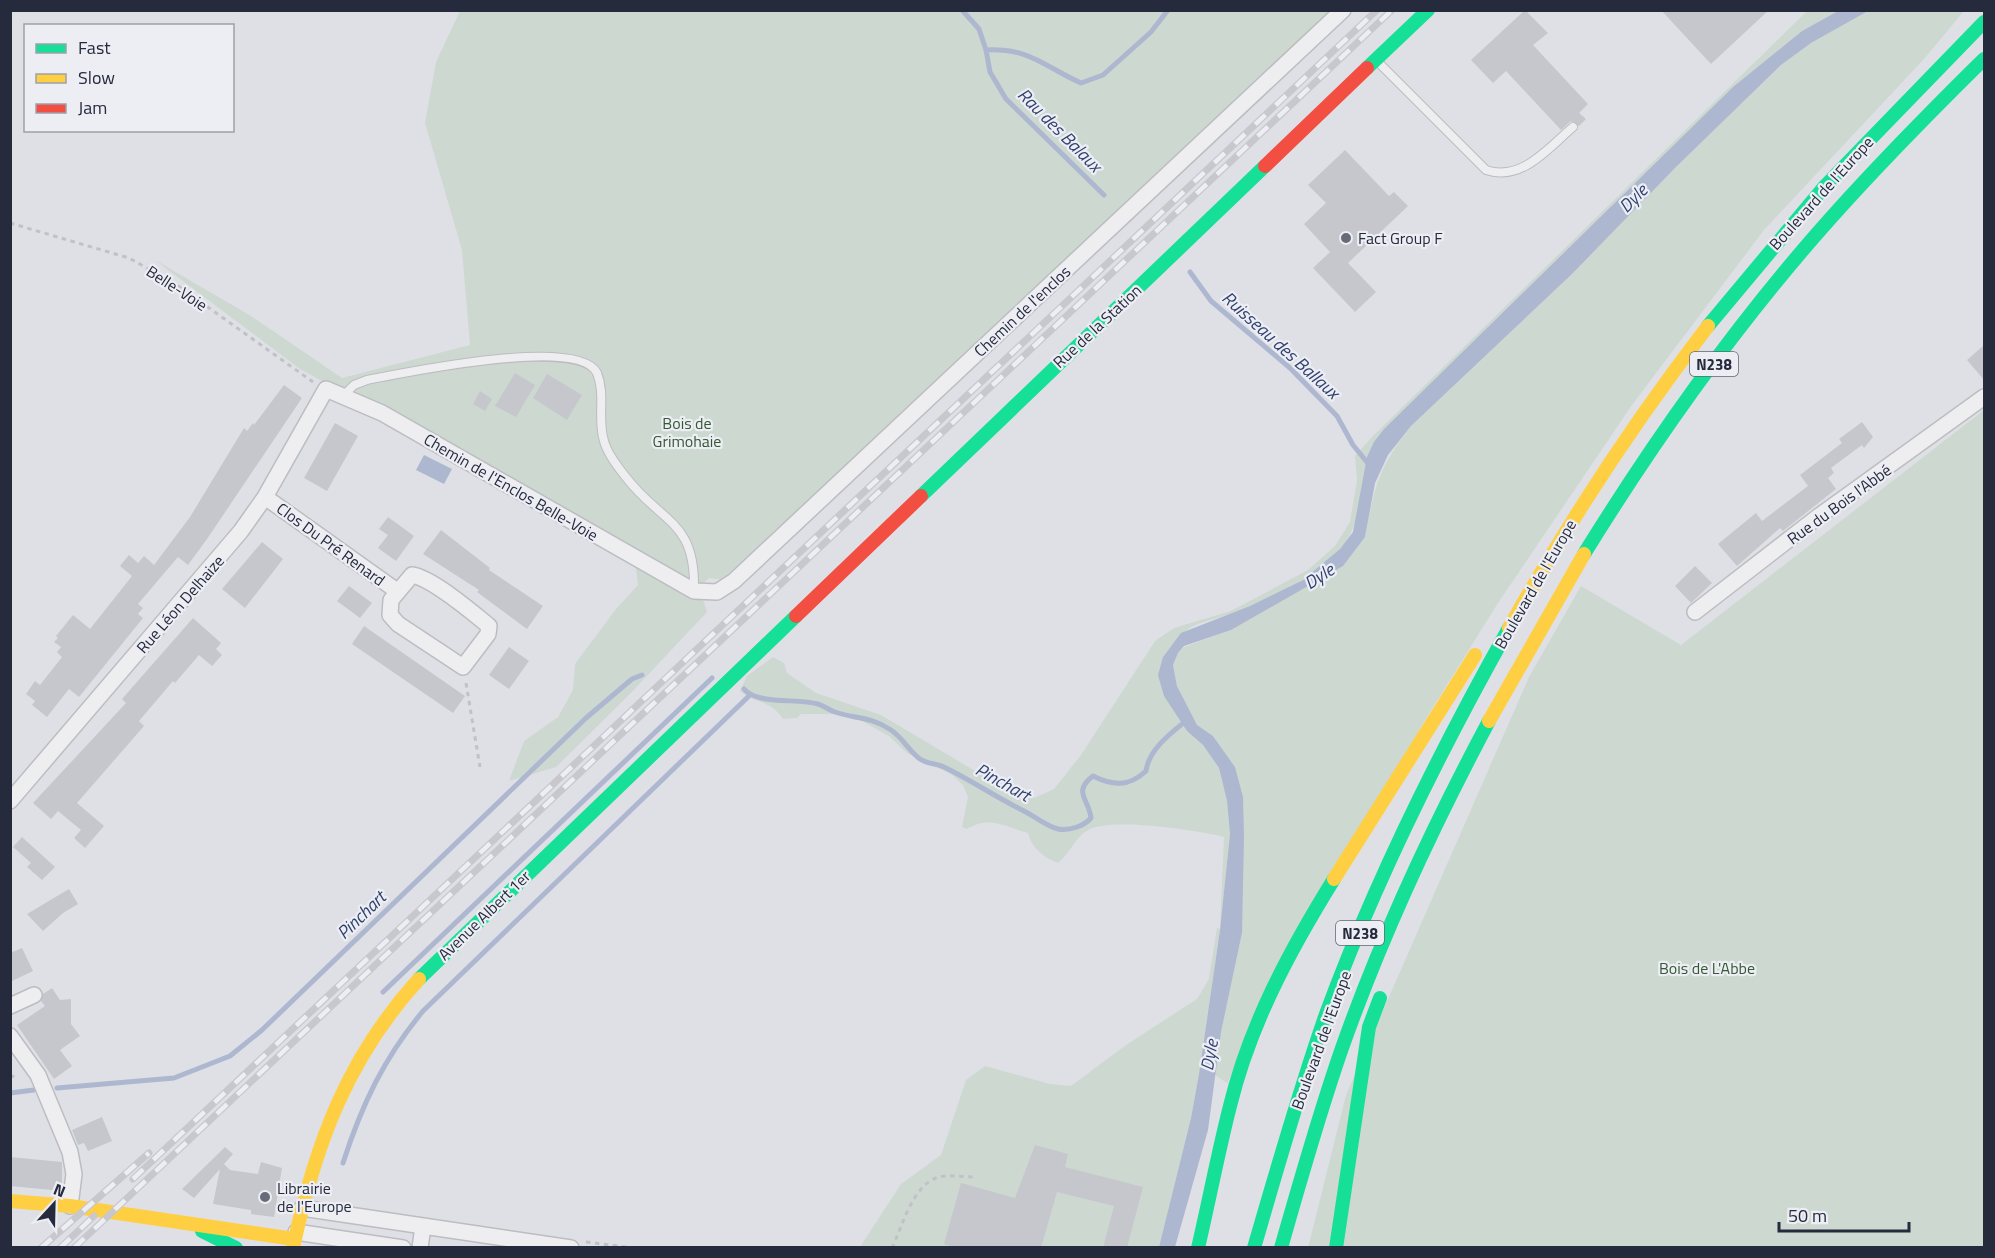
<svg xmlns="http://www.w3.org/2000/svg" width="1995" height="1258" viewBox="0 0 1995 1258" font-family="'Titillium Web',sans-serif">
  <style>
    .green { fill: #cdd8d0 }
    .water { fill: #adb7d0 }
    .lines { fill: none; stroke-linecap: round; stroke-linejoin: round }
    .stream { stroke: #adb7d0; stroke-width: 5 }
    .building { fill: #c6c7cd }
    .lane-casing { stroke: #bcbdc1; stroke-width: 10 }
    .street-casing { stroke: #bcbdc1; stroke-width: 18 }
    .path { stroke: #c1c1c7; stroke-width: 3; stroke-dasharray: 4.5 4.5; stroke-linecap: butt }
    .lane { stroke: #eeeef1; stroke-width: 8 }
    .street { stroke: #eeeef1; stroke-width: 15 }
    .fast { stroke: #16e098; stroke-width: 14 }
    .slow { stroke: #ffcf43; stroke-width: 14 }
    .jam { stroke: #f24e42; stroke-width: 14 }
    .rail-casing { stroke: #c8c8cc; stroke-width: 7 }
    .rail { stroke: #eceef4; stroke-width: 4.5; stroke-dasharray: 14; stroke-linecap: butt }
    .poi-dot { fill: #676a78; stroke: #eceef4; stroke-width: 2 }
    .labels { text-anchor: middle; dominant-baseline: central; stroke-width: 4.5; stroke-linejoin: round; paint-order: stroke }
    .shield { fill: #eceef4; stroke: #616574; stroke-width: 1.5 }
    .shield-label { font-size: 15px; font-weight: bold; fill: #262a3d }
    .street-label { font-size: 16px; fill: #262a3d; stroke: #eceef4 }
    .poi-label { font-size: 16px; fill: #262a3d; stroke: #eceef4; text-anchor: start }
    .park-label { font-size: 16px; fill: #345934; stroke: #eceef4 }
    .water-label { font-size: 18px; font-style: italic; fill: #314170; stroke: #eceef4 }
  </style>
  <rect width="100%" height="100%" fill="#dfe0e5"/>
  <!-- green -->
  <path class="green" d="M 460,11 L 1333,11 L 723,580 L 709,578 L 699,587 L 707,612 L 629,695 L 556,767 L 509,781 L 524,741 L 558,717 L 573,690 L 575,664 L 616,609 L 638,585 L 634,554 L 300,369 L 155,260 L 251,316 L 342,378 L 470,345 L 462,250 L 425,123 L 436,62 Z
    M 1807,11 L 1838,11 L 1802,31 L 1733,87 L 1384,429 C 1355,465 1370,518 1339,550 C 1310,581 1269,599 1229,614 C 1217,619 1197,622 1187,630 C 1178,637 1170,648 1163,657 L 1187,731 L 1203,745 L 1219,768 L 1227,801 L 1230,834 L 1220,930 L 1199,1074 L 1191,1118 L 1159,1247 L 860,1247 L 901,1184 L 941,1155 L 966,1080 L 985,1066 L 1050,1084 L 1071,1086 L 1126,1045 L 1197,999 L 1209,979 L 1217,928 L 1220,929 L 1224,837 C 1196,830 1112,817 1088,830 C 1075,837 1070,854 1058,863 C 1044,858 1031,847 1028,833 C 1005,827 991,815 967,829 L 962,827 L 968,797 L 963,785 L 951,774 L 907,753 L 889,736 L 860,720 L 834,714 L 801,714 L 797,718 L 783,719 C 770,699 756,705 740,691 L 747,676 L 773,657 L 784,663 L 787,673 L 816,693 L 881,715 L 1019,797 L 1034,798 L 1054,789 L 1081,755 L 1155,641 L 1174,628 L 1231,611 L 1308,570 L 1335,546 L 1350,522 L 1357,480 L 1355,456 L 1372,437 Z
    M 1868,11 L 1964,11 L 1924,59 L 1764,230 L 1632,405 L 1498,603 L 1422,725 L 1227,1083 L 1212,1073 L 1242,933 L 1235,767 L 1213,736 L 1197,726 L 1177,686 L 1173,665 L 1178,653 L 1184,647 L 1231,630 L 1365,537 C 1375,486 1378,468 1411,426 L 1572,274 L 1676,167 L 1781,65 L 1811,43 Z
    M 1984,410 L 1984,1247 L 1308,1248 L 1346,1095 L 1529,677 L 1581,586 L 1681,645 Z"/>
  <!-- water -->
  <path class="water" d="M 1838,11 L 1868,11 L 1811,43 L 1781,65 L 1676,167 L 1572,274 L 1411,426 L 1388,455 L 1375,483 L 1365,537 L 1343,566 L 1231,630 L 1184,646 L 1178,653 L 1173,665 L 1177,686 L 1197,725 L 1213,736 L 1235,767 L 1243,797 L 1244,837 L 1242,933 L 1221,1032 L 1208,1130 L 1175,1247 L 1159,1247 L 1191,1118 L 1199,1074 L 1220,930 L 1230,834 L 1227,801 L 1219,768 L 1203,745 L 1187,731 L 1164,696 L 1158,675 L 1163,657 L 1181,633 L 1250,606 L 1303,580 L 1340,549 L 1353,532 L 1367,457 L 1374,442 L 1384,429 L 1733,87 L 1802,31 Z
    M 424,455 L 452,469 L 444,484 L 416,470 Z"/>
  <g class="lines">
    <!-- stream -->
    <path class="stream" d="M 962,10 L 979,29 L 986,50
      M 1104,195 L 1006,99 L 990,72 L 986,50 C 1031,48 1043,66 1081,83 L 1103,75 L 1151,32 L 1168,10
      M 1190,272 L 1211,301 L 1290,368 L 1337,416 L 1353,445 L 1371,467
      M 744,689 C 757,705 798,698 818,704 C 824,706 829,710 835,712 C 855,719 870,716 891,730 C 903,738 909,751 920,759 C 929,765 938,763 946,768 C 972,781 996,797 1022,810 C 1033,815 1047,827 1058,829 C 1070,831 1084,826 1091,818 C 1089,799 1072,792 1093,776 C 1113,786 1129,787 1146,771 C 1149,749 1171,733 1187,720
      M 383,992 L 712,678
      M 57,1088 L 174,1078 L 230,1056 L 262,1030 L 586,718 L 632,679 L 642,675
      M 10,1093 L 34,1090
      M 343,1163 C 362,1104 384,1058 423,1011 L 750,695"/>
  </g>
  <!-- building -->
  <path class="building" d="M 1525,10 L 1548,33 L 1533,45 L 1588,104 L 1579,113 L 1586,119 L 1579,126 L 1571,121 L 1561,130 L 1506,71 L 1493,83 L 1471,60 Z
    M 1661,10 L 1769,10 L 1711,64 Z
    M 1345,150 L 1389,196 L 1394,192 L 1408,206 L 1348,263 L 1376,292 L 1355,312 L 1313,268 L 1330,252 L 1304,224 L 1326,203 L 1308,185 Z
    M 1984,345 L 1984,380 L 1967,360 Z
    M 515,373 L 535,385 L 516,417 L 495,406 Z
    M 547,374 L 582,395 L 567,420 L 533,398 Z
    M 284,385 L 302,398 L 207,539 L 188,565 L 178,557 L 138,604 L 143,608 L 138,614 L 143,618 L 79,697 L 69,689 L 47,717 L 32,705 L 35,701 L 26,694 L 35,681 L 40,685 L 62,657 L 57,652 L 61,647 L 54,642 L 58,638 L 56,636 L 73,615 L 90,629 L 132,576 L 120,566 L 129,555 L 138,563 L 144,556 L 154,565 L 190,517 L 244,428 L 247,431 L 253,423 L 254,425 Z
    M 480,391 L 492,399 L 485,411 L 473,404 Z
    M 1862,422 L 1873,437 L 1864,448 L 1862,445 L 1831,468 L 1834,473 L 1828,478 L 1836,489 L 1783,531 L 1780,528 L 1737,566 L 1718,544 L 1756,513 L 1762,521 L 1808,486 L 1800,475 L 1842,443 L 1839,439 Z
    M 335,423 L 358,436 L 327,491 L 304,478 Z
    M 388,517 L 414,536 L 396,561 L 378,548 L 388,535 L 379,529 Z
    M 441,530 L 490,568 L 489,570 L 543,606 L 527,629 L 477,592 L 479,590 L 423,554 Z
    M 262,542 L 283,559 L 245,608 L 222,589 Z
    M 1695,566 L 1712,583 L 1691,603 L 1675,586 Z
    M 349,586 L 372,603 L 360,618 L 337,601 Z
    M 193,618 L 221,643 L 216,649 L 222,655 L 212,666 L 199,655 L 175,683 L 173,681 L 139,721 L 144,726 L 77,803 L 104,826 L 85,848 L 74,838 L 81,830 L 58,811 L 51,819 L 33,803 L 126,703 L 122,699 Z
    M 364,626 L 465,696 L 453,713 L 352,644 Z
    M 509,647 L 529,661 L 509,689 L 489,675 Z
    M 22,837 L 55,867 L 42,880 L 27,867 L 31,863 L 13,847 Z
    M 69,889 L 78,904 L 63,913 L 43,931 L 27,914 Z
    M 22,948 L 33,971 L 10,982 L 10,953 Z
    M 52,988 L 60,1000 L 71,999 L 71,1024 L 80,1036 L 60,1050 L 72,1066 L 54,1079 L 17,1025 L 45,1006 L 41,1001 L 43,994 Z
    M 102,1117 L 112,1141 L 88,1151 L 84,1143 L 78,1145 L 72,1130 Z
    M 1035,1145 L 1068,1154 L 1065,1167 L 1143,1187 L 1127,1248 L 1103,1248 L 1114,1206 L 1057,1192 L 1041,1248 L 956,1248 L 944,1244 L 961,1183 L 1015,1198 Z
    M 225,1147 L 233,1154 L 224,1164 L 230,1170 L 258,1174 L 261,1162 L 282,1168 L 274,1217 L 251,1214 L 251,1210 L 213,1204 L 220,1169 L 194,1198 L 182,1189 Z
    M 10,1157 L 62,1162 L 62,1191 L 10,1186 Z"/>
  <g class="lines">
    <!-- lane casing -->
    <g class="lane-casing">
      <path id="lane" d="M 1378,62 L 1486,170 C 1522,182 1548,148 1573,127
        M 343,396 L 354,385 L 367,380 C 403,373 579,336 597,373 C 606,395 597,419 604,441 C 607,453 617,466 625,476 C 661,524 696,519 694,591"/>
    </g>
    <!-- street casing -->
    <g class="street-casing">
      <path id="street" d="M 265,497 L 397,591
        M 412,575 C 432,578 472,612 489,626 L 488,634 L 463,667 L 398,624 L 390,615 L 391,600 Z
        M 1695,612 L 1819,516 L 1984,397
        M 10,801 L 241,531 L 265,497 L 326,389 L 382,413 L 694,591 L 717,592 L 734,581 L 1343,10
        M 10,1006 L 34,995
        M 10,1036 L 38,1075 L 70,1152 L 74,1174 L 70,1206
        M 302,1208 L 571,1248
        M 296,1232 L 403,1248
        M 420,1248 L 423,1226"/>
    </g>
    <!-- path -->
    <path class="path" d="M 10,223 L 129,258 L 174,283 L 313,382
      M 466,683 L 480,767
      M 10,1077 L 18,1075
      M 586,1242 L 635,1248
      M 892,1248 C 902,1227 912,1187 936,1178 C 946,1174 962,1177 973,1177"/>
    <!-- lane -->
    <use href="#lane" class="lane"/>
    <!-- street -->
    <use href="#street" class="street"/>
    <!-- fast -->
    <path class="fast" d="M 1367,68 L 1428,10
      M 1708,326 L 1825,186 L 1984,22
      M 921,496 L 1265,166
      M 1584,554 C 1649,449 1722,345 1802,251 C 1859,184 1921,121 1984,59
      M 419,979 L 796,616
      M 202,1231 L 236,1248
      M 1198,1248 C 1209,1201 1218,1153 1230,1106 C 1250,1024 1290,950 1334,879
      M 1254,1248 C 1277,1169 1299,1091 1326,1014 C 1375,881 1440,751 1509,628
      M 1281,1248 C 1300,1181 1319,1114 1342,1048 C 1382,935 1433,826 1489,721
      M 1336,1248 L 1369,1027 L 1380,998"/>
    <!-- slow -->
    <path class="slow" d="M 1509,628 C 1568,523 1634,422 1708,326
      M 1489,721 L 1584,554
      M 1334,879 L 1475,655
      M 10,1201 L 70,1206 L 294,1239
      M 293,1248 C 315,1145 347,1058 419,979"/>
    <!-- jam -->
    <path class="jam" d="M 1265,166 L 1367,68
      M 796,616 L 921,496"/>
    <!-- rail casing -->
    <g class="rail-casing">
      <path id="rail" d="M 133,1179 L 1377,10
        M 41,1248 L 149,1153
        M 60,1248 L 94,1216
        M 74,1248 L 1392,10"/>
    </g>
    <!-- rail -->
    <use href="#rail" class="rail"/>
  </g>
  <!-- markers -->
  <g class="poi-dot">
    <circle cx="1346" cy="238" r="6"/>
    <circle cx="265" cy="1197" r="6"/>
  </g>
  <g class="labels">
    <!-- shield labels -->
    <g class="shield">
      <rect x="1690" y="352" width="48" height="24" rx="4.5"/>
      <rect x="1336" y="921" width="48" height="24" rx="4.5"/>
    </g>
    <g class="shield-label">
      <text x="1714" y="364">N238</text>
      <text x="1360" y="933">N238</text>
    </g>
    <!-- street labels -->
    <g class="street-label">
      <text transform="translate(1821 193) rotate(-48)">Boulevard de l'Europe</text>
      <text transform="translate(177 288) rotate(33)">Belle-Voie</text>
      <text transform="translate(1022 311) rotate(-43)">Chemin de l'enclos</text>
      <text transform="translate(1097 326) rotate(-43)">Rue de la Station</text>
      <text transform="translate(511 487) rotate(30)">Chemin de l'Enclos Belle-Voie</text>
      <text transform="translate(1839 504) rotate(-36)">Rue du Bois l'Abbé</text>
      <text transform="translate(331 544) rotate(36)">Clos Du Pré Renard</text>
      <text transform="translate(1535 584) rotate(-60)">Boulevard de l'Europe</text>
      <text transform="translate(180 604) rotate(-49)">Rue Léon Delhaize</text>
      <text transform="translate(484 915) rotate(-44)">Avenue Albert 1er</text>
      <text transform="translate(1321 1040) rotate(-70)">Boulevard de l'Europe</text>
    </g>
    <!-- poi labels -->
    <g class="poi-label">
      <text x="1358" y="238">Fact Group F</text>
      <text x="277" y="1188">Librairie<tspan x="277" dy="18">de l'Europe</tspan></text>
    </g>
    <!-- park labels -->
    <g class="park-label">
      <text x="687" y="423">Bois de<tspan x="687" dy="18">Grimohaie</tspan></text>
      <text x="1707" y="968">Bois de L'Abbe</text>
    </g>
    <!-- water labels -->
    <g class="water-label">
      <text transform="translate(1060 130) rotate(45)">Rau des Balaux</text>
      <text transform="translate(1633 198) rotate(-45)">Dyle</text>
      <text transform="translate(1281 345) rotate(42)">Ruisseau des Ballaux</text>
      <text transform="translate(1319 576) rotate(-33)">Dyle</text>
      <text transform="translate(1003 782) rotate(29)">Pinchart</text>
      <text transform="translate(361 915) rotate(-44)">Pinchart</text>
      <text transform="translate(1209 1055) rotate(-80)">Dyle</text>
    </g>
  </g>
  <!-- border -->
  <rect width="1995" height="1258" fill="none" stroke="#262a3d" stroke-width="24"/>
  <!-- legend -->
  <rect x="24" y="24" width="210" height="108" fill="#eceef4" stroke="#9da0ab" stroke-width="1.5"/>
  <rect x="36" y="44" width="30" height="9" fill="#16e098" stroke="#9da0ab" stroke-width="1.5"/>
  <text x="78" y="54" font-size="18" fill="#262a3d">Fast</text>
  <rect x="36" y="74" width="30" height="9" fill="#ffcf43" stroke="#9da0ab" stroke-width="1.5"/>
  <text x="78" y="84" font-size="18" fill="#262a3d">Slow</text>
  <rect x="36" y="104" width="30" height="9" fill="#f24e42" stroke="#9da0ab" stroke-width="1.5"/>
  <text x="78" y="114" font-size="18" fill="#262a3d">Jam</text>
  <!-- north arrow -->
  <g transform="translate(54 1204) rotate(22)" stroke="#eceef4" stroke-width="4.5" paint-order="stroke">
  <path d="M0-4.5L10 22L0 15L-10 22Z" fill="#262a3d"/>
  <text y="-9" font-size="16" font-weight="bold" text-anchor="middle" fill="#262a3d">N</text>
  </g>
  <!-- scale -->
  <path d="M1779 1222v9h130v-9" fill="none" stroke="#262a3d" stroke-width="3"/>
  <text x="1788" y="1222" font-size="18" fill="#262a3d" stroke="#eceef4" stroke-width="4.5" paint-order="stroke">50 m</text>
</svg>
